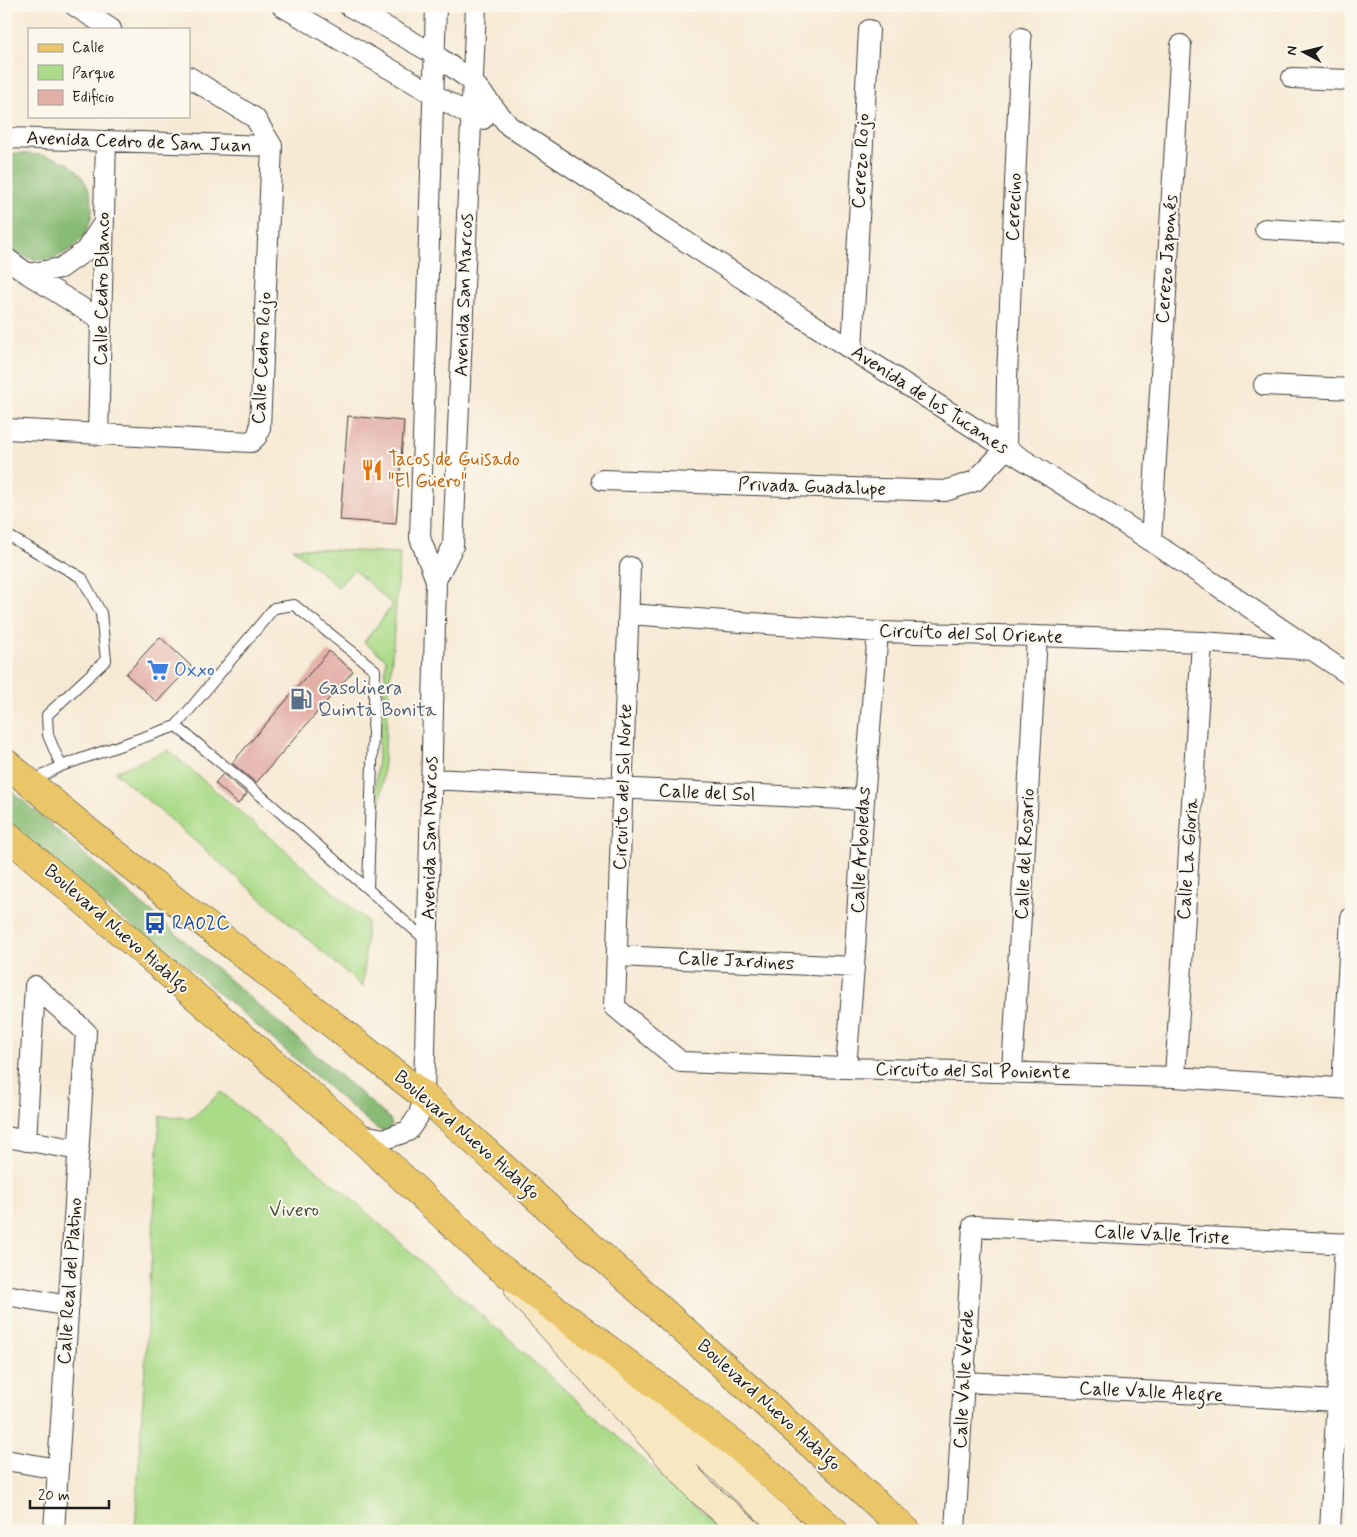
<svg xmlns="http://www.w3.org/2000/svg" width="1357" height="1537" viewBox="0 0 1357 1537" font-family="Mynerve,sans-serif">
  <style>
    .green { fill: #abdb89; stroke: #647c52 }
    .forest { fill: #88bb75; stroke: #526c48 }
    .building { fill: #e3b0a8 }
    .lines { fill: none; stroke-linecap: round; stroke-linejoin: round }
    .lane-casing { stroke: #3d3b38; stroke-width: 12 }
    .street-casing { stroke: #3d3b38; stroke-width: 22 }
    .secondary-casing { stroke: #3d3b38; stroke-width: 29 }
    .primary-casing { stroke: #3d3b38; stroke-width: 29 }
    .lane { stroke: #fff; stroke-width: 10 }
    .street { stroke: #fff; stroke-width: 20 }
    .secondary { stroke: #f7e8c3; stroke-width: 28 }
    .primary { stroke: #eac669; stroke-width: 28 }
    .labels { text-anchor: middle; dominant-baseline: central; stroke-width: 4; stroke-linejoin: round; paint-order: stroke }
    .street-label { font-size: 19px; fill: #1c1c1c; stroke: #fbf7ec }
    .food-label { font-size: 19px; fill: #c56008; stroke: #fbf7ec; text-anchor: start }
    .shop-label { font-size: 19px; fill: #366cbe; stroke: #fbf7ec; text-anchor: start }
    .service-label { font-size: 19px; fill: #4e5e75; stroke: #fbf7ec; text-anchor: start }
    .transit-label { font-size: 19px; fill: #164399; stroke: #fbf7ec; text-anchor: start }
    .park-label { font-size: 19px; fill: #47553d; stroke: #fbf7ec }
  </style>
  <rect width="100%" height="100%" fill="#fbf7ec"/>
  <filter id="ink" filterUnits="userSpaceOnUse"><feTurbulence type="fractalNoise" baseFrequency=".02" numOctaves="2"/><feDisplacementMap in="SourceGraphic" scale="10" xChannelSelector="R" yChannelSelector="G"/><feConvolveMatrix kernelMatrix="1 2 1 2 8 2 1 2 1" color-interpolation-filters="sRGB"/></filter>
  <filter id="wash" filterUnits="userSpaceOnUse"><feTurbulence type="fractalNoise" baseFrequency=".0096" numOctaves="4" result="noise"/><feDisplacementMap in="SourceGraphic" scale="20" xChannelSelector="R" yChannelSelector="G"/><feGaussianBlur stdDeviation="1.12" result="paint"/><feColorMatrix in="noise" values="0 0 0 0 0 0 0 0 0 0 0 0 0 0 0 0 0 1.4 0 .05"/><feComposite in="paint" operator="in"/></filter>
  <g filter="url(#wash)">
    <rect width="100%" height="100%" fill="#f7ead5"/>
    <!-- green -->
    <path class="green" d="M 292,548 L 400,553 L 380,813 L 374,806 L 386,659 L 364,642 L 393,605 L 354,570 L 338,587 Z
      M 168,750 L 367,921 L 363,987 L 115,772 Z
      M 221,1092 L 348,1196 L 723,1531 L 135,1531 L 160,1116 L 192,1118 Z"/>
    <!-- forest -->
    <path class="forest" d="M 6,153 C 27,154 48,153 67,163 C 74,167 81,174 85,182 C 101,209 89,243 60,255 C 53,259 42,261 34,259 C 23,257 15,253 6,247 Z
      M 6,786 L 390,1119 L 392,1125 L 387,1131 L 377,1129 L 185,964 L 79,887 L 6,824 Z"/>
    <g id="blocks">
      <!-- building -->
      <path class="building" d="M 348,416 L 404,421 L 396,524 L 340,520 Z
        M 160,637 L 191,666 L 157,702 L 126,674 Z
        M 329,651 L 353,671 L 256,783 L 232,763 Z
        M 223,774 L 247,794 L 238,804 L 215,783 Z"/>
    </g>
  </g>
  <g filter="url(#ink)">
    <use href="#blocks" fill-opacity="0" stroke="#3d3b38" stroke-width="1"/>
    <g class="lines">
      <!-- lane casing -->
      <g class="lane-casing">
        <path id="lane" d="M 12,538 L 82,578 L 101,613 L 106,660 L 47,715 L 48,735 L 61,766
          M 176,726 L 274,608 L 294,605 L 375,670 L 368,889
          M 32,781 L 61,766 L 176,726 L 266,800 L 427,941"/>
      </g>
      <!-- street casing -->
      <g class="street-casing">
        <path id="street" d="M 75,6 L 111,29
          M 282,6 L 471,116 L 483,119
          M 349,6 L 434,54 L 473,82 L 509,126 L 852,350 L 1151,541 L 1351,676
          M 189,77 L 255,118 L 272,146
          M 1292,78 L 1351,80
          M 6,138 L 272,146
          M 1265,229 L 1351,234
          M 6,258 L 28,274 L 101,320
          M 28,274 L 61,268 L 85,251 L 103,224
          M 852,350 L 869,30
          M 1264,385 L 1351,389
          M 6,429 L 251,442 L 257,436 L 260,428 L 272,146
          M 98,435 L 106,142
          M 602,480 L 945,491 L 975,481 L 1006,449 L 1007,377 L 1021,38
          M 1151,541 L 1181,45
          M 630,567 L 615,1007 L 681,1062 L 846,1068 L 1175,1077 L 1351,1089
          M 436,580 L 453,546 L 476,6
          M 629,614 L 878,632 L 1037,636 L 1202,642 L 1313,650
          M 431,779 L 864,800
          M 617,956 L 854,967
          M 35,986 L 86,1032 L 54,1531
          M 846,1068 L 854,967 L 864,800 L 878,632
          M 1012,1072 L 1037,636
          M 1175,1077 L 1202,642
          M 1342,1088 L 1351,918
          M 356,1134 L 385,1139 L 408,1131 L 419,1115 L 424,1096 L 436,580 L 420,538 L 436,6
          M 6,1137 L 79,1150
          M 26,1141 L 35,986
          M 6,1295 L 69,1306
          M 964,1382 L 1338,1401
          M 6,1460 L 57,1469
          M 955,1531 L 973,1226 L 1351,1244
          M 1330,1531 L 1345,1243"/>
      </g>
      <!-- secondary casing -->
      <g class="secondary-casing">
        <path id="secondary" d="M 519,1291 L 702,1492 L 747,1531
          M 579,1340 L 791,1531"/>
      </g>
      <!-- primary casing -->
      <g class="primary-casing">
        <path id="primary" d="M 6,763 L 103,844 L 424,1096 L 907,1531
          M 6,834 L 356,1134 L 495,1264 L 740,1448 L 834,1531"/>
      </g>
      <!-- lane -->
      <use href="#lane" class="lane"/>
      <!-- street -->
      <use href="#street" class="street"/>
      <!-- secondary -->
      <use href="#secondary" class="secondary"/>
      <!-- primary -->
      <use href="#primary" class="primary"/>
    </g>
  </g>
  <!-- icons -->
  <defs>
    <g id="restaurant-bare" transform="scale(1.725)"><path d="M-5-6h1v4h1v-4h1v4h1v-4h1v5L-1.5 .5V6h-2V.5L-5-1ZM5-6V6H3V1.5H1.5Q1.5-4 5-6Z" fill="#e8710a" stroke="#fbf7ec" stroke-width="2.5" paint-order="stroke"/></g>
    <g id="supermarket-bare" transform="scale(1.725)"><path d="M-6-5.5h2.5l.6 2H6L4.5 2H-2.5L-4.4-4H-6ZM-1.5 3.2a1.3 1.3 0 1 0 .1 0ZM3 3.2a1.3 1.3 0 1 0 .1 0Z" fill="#3f7fe0" stroke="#fbf7ec" stroke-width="2.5" paint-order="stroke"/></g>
    <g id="fuel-bare" transform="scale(1.725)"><path d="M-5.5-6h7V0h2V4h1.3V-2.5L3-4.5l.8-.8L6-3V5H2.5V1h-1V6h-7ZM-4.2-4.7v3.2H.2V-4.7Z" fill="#5c6f8a" stroke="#fbf7ec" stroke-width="2.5" paint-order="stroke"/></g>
    <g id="bus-bare" transform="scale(1.725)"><path d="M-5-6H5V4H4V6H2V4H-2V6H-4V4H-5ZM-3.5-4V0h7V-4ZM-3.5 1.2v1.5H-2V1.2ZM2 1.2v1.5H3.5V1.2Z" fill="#1a4fb4" stroke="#fbf7ec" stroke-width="2.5" paint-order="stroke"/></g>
  </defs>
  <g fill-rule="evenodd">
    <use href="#restaurant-bare" x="372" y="470"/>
    <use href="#supermarket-bare" x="158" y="670"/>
    <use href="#fuel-bare" x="301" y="699"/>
    <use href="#bus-bare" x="155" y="923"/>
  </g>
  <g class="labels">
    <!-- street labels -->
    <g class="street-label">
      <text transform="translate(139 142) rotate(2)">Avenida Cedro de San Juan</text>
      <text transform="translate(861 161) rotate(-87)">Cerezo Rojo</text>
      <text transform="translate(1014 207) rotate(-88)">Cerecino</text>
      <text transform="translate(1167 259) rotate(-86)">Cerezo Japonés</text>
      <text transform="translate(102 289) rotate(-89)">Calle Cedro Blanco</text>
      <text transform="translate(464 295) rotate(-88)">Avenida San Marcos</text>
      <text transform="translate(262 358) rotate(-87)">Calle Cedro Rojo</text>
      <text transform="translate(930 400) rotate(33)">Avenida de los Tucanes</text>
      <text transform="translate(812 487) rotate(2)">Privada Guadalupe</text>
      <text transform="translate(971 634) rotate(2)">Circuito del Sol Oriente</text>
      <text transform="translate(623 787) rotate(-88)">Circuito del Sol Norte</text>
      <text transform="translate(707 793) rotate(3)">Calle del Sol</text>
      <text transform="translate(430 838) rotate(-89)">Avenida San Marcos</text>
      <text transform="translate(861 850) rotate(-87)">Calle Arboledas</text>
      <text transform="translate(1025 854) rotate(-87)">Calle del Rosario</text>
      <text transform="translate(1188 859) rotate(-86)">Calle La Gloria</text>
      <text transform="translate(117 929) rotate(41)">Boulevard Nuevo Hidalgo</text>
      <text transform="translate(736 961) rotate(3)">Calle Jardines</text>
      <text transform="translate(973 1071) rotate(1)">Circuito del Sol Poniente</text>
      <text transform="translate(467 1135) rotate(41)">Boulevard Nuevo Hidalgo</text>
      <text transform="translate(1162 1235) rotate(3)">Calle Valle Triste</text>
      <text transform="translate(70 1281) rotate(-86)">Calle Real del Platino</text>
      <text transform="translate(964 1379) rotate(-87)">Calle Valle Verde</text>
      <text transform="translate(1151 1392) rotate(3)">Calle Valle Alegre</text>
      <text transform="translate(769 1405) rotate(42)">Boulevard Nuevo Hidalgo</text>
    </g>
    <!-- food labels -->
    <g class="food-label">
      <text x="388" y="459">Tacos de Guisado<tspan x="388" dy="22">"El Güero"</tspan></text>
    </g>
    <!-- shop labels -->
    <g class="shop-label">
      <text x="174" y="670">Oxxo</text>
    </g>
    <!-- service labels -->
    <g class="service-label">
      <text x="318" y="688">Gasolinera<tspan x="318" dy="22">Quinta Bonita</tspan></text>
    </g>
    <!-- transit labels -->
    <g class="transit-label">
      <text x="172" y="923">RA02C</text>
    </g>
    <!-- park labels -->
    <g class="park-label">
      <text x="294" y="1210">Vivero</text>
    </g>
  </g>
  <!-- margin -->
  <rect width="1357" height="1537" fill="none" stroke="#fbf7ec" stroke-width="25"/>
  <!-- legend -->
  <rect x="28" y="28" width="162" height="90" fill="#fbf7ec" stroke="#a29f99"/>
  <rect x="38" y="44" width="25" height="8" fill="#eac669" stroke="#a29f99"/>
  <text x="72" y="52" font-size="15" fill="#1c1c1c">Calle</text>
  <rect x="38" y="65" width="25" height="15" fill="#abdb89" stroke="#a29f99"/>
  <text x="72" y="78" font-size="15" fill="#1c1c1c">Parque</text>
  <rect x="38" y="90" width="25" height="15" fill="#e3b0a8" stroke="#a29f99"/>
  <text x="72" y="102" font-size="15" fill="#1c1c1c">Edificio</text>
  <!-- north arrow -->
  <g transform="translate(1304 52) rotate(277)" stroke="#fbf7ec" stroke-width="4" paint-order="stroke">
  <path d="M0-4L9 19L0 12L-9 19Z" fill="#1c1c1c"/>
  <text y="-8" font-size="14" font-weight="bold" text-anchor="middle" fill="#1c1c1c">N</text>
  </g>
  <!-- scale -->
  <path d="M30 1500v8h79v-8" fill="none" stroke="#1c1c1c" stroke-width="2.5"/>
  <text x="38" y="1500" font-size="15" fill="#1c1c1c" stroke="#fbf7ec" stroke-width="4" paint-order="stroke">20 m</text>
</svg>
